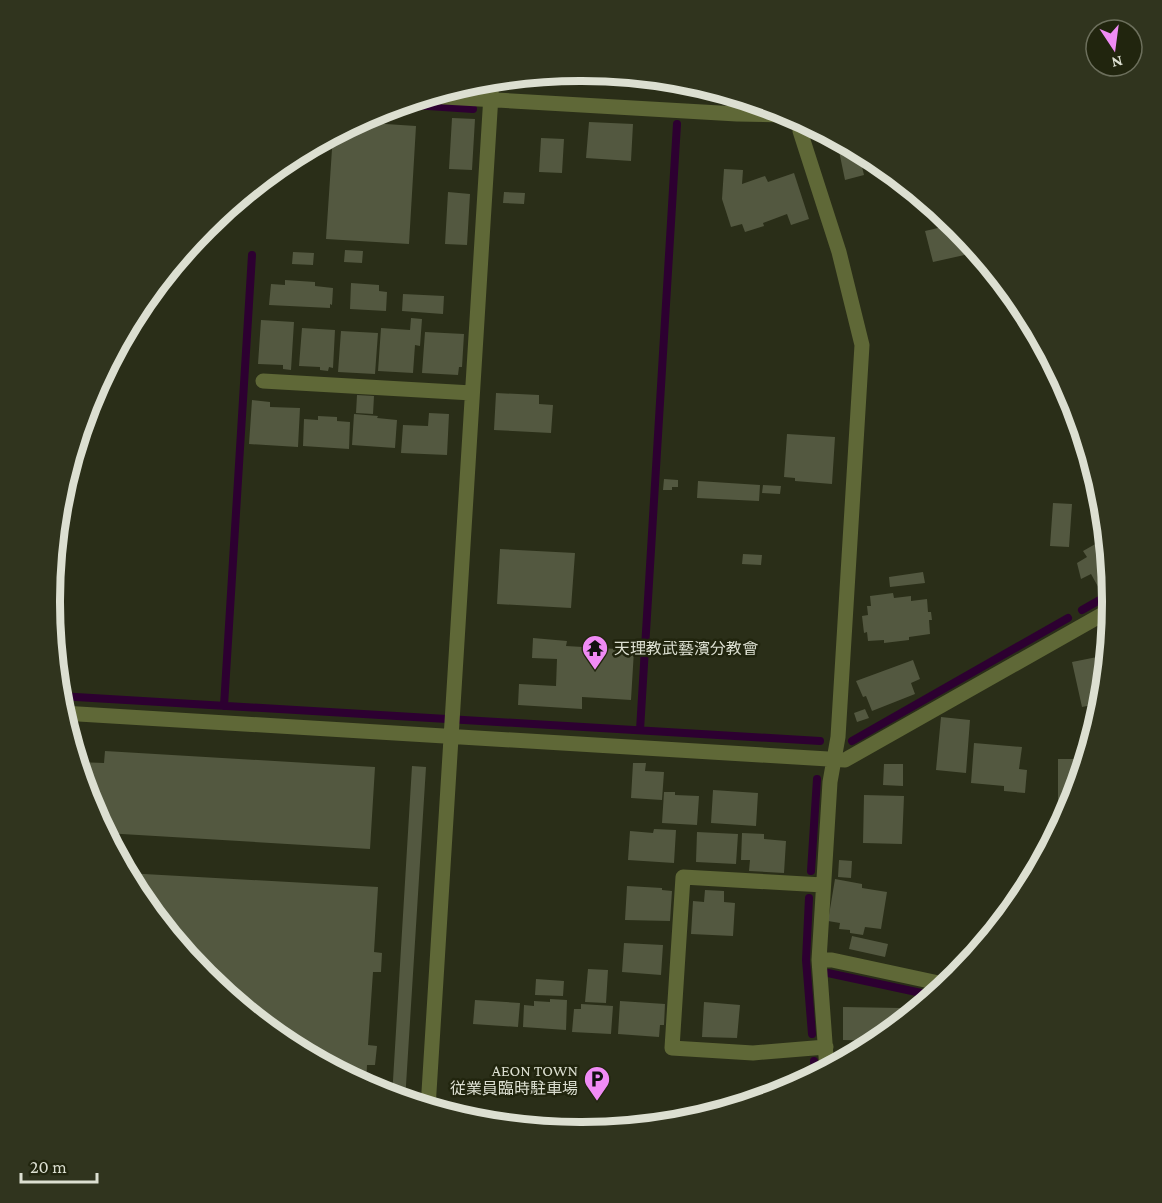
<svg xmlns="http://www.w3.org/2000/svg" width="1162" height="1203" viewBox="0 0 1162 1203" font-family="'Crimson Pro','Noto Sans JP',serif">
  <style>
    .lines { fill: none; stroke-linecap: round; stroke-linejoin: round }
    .stream { stroke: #2d0031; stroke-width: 8 }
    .building { fill: #535840 }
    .minor { stroke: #5f6837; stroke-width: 15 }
    .labels { text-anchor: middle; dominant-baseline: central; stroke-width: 5; stroke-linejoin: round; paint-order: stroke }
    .poi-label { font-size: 16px; fill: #dcdfd1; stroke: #21250e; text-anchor: start }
    .rim { fill: none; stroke: #dcdfd1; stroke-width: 8 }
  </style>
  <rect width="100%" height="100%" fill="#2a2e18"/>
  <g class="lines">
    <!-- stream -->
    <path class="stream" d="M 472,82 L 475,82
      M 398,104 L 473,109
      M 1082,610 L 1112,593
      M 59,696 L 820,741
      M 224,706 L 252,255
      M 640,730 L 677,124
      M 852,741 L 1068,618
      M 811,871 L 817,779
      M 809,898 L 806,960 L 812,1034
      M 828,973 L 926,994
      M 814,1061 L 815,1076"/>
  </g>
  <!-- building -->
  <path class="building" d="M 452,118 L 475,119 L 472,170 L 449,169 Z
    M 355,122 L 416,126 L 409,244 L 326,239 L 333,134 Z
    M 589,122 L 633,124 L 631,161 L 586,158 Z
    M 541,138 L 564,139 L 562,173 L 539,172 Z
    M 853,147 L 858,150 L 864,175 L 845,180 L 839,151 Z
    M 724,169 L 743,170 L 742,184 L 765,176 L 768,182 L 794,173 L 809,219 L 791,225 L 787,214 L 763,223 L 764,226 L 745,232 L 742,224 L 731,227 L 722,199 Z
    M 448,192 L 470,194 L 467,245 L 445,244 Z
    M 504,192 L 525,193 L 524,204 L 503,203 Z
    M 955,224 L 978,252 L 933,262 L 925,231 Z
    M 345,250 L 363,251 L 362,263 L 344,262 Z
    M 293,252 L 314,253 L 313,265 L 292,264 Z
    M 285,280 L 315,282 L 315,286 L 333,288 L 332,305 L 330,304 L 330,308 L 269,305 L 271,284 L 285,285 Z
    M 351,283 L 379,285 L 379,291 L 387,292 L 386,311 L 350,309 Z
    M 403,294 L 444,296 L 443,314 L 402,311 Z
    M 411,318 L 422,319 L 420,346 L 415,345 L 413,373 L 378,371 L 381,328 L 410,330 Z
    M 261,320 L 294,322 L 291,370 L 283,369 L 283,365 L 258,364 Z
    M 302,328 L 335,330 L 333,368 L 329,367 L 328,371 L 320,370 L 320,367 L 299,366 Z
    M 341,331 L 378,333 L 375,374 L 338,372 Z
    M 425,332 L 464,334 L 462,367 L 459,367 L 458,375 L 422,373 Z
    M 496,393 L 539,395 L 539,404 L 553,405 L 551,433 L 494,430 Z
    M 357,395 L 374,396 L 373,414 L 356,413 Z
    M 252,400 L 270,402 L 270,407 L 300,408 L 298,447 L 249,444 Z
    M 429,413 L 449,414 L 447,455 L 401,453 L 403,425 L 428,426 Z
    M 354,414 L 378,416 L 377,418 L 397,420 L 395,448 L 352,445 Z
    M 318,416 L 337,417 L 337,421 L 350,422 L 349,449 L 303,446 L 304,419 L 318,420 Z
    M 787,434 L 835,437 L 832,484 L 795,481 L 795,478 L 784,477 Z
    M 664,479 L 678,480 L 678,487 L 672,487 L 672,490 L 663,490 Z
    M 698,481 L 760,485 L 759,501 L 697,498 Z
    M 763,485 L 781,486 L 780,494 L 762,493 Z
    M 1053,503 L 1072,504 L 1069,547 L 1050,546 Z
    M 1106,538 L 1111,586 L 1101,592 L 1091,574 L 1081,579 L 1077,563 L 1087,557 L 1083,551 Z
    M 500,549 L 575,553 L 571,608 L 497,604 Z
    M 743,554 L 762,555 L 761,565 L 742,564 Z
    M 923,572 L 925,583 L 890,587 L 889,577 Z
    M 893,593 L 894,598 L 911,596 L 911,601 L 927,599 L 928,612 L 931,612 L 932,620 L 929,620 L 930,634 L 909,637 L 909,640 L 884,643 L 884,640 L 868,641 L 867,632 L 864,633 L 862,616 L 868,615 L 867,606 L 871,606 L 870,596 Z
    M 533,638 L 567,641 L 566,646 L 634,650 L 631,700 L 582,697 L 582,709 L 518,705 L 519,684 L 556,686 L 557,659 L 532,658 Z
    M 1097,657 L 1098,666 L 1106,664 L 1102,703 L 1082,707 L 1072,662 Z
    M 913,660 L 920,679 L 911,683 L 915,694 L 872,711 L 866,696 L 863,697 L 856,681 Z
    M 865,709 L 869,718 L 857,722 L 854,713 Z
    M 941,717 L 970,720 L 966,773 L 936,770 Z
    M 974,743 L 1022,747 L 1019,769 L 1027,770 L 1025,793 L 1004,791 L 1004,786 L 971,783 Z
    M 105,751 L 375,767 L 370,849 L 105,833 L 90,805 L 77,762 L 104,763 Z
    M 1058,759 L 1086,759 L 1073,803 L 1058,803 Z
    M 633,763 L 646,763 L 645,771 L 664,772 L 662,800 L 631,798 Z
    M 884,764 L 903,764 L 903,786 L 883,785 Z
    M 412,766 L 426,767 L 405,1101 L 392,1097 Z
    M 713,790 L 758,793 L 756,826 L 711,823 Z
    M 664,792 L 675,792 L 675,795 L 699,796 L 697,825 L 662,823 Z
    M 864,795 L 904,796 L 902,844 L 863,843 Z
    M 1059,807 L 1071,807 L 1059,829 Z
    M 654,829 L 676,830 L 674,863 L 628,860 L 630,831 L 653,833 Z
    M 697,832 L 738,834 L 736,864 L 696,862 Z
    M 742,833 L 764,834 L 764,839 L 786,841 L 784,873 L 749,871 L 750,860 L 741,860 Z
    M 839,860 L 852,861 L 851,878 L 838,877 Z
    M 126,873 L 378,887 L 374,952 L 382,953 L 381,972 L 373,972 L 368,1045 L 377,1046 L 375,1065 L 367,1065 L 366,1086 L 285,1043 L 205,977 L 139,896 Z
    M 835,879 L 862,884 L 862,888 L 887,892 L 881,929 L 865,927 L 863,935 L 850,933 L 850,930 L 839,929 L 840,923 L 828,921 Z
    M 627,886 L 662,888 L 662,890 L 672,891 L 670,921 L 625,920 Z
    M 705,890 L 724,891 L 724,902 L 735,903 L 733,936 L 691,934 L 693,901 L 704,902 Z
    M 852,936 L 888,944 L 885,957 L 849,949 Z
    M 624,943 L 663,945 L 661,975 L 622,972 Z
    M 588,969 L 608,970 L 606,1003 L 585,1002 Z
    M 536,979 L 564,981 L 563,996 L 535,995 Z
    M 550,999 L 567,1000 L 566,1030 L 523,1027 L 524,1005 L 534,1006 L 534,1001 L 550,1002 Z
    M 475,1000 L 520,1003 L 518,1027 L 473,1024 Z
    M 620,1001 L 665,1004 L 664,1025 L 660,1025 L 659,1037 L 618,1034 Z
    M 704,1002 L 740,1005 L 737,1038 L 702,1037 Z
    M 581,1004 L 613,1006 L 611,1034 L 572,1032 L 574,1009 L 581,1009 Z
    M 843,1007 L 900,1008 L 900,1024 L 880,1041 L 843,1040 Z"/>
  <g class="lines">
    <!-- minor -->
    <path class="minor" d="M 426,96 L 737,114 L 793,115
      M 737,114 L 737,96
      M 800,119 L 800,131 L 839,252 L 862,345 L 838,737 L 830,782 L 819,960 L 827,1070
      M 263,381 L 472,393
      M 62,713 L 845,760 L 1112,609
      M 823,885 L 683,877 L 672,1048 L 753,1053 L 826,1047
      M 819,960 L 832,960 L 948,985
      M 428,1108 L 492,79"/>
  </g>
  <!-- icons -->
  <defs>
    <g id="temple-pin" transform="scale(1.35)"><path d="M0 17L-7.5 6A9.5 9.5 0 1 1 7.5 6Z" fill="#f08bf5" stroke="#21250e"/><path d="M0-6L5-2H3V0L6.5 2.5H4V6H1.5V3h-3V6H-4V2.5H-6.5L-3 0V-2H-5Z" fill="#111"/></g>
    <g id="parking-pin" transform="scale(1.35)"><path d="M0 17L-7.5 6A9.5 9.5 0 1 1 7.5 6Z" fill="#f08bf5" stroke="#21250e"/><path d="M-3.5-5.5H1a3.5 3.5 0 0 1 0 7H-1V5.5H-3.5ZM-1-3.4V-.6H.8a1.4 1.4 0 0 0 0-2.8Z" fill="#111"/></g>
  </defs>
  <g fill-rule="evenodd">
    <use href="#temple-pin" x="595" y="648"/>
    <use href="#parking-pin" x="597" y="1079"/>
  </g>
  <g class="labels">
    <!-- poi labels -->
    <g class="poi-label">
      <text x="614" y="648">天理教武藝濱分教會</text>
      <text x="578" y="1070" text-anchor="end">AEON TOWN<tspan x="578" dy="18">従業員臨時駐車場</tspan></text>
    </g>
  </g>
  <!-- crop -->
  <path d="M0 0H1162V1203H0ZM580 81H582A520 520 0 0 1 1102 601V602A520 520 0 0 1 582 1122H580A520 520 0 0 1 60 602V601A520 520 0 0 1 580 81Z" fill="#30341e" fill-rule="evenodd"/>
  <path class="rim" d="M580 81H582A520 520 0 0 1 1102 601V602A520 520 0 0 1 582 1122H580A520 520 0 0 1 60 602V601A520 520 0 0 1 580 81Z"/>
  <!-- north arrow -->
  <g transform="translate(1114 48) rotate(167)"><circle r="28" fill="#21250e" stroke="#6c6f5c" stroke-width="1.5"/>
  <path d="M0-4.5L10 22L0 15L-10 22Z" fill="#f08bf5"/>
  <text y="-9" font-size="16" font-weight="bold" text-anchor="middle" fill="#dcdfd1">N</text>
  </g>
  <!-- scale -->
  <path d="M21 1173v9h76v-9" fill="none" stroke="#dcdfd1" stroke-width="3"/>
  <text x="30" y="1173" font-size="18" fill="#dcdfd1" stroke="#21250e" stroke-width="4.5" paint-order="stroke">20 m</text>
</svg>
